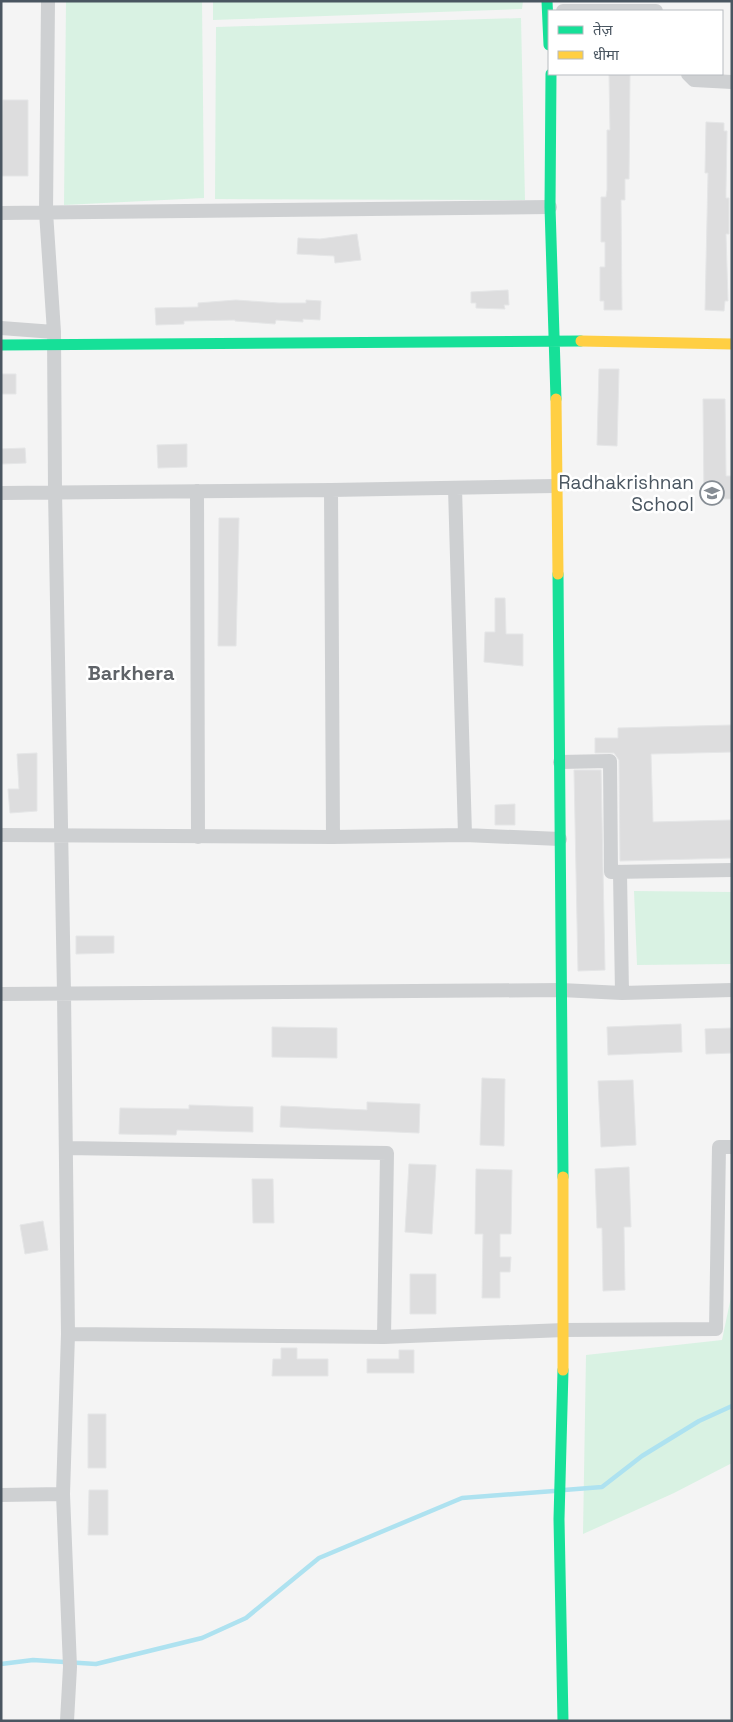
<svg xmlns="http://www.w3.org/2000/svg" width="733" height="1722" viewBox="0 0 733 1722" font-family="'Space Grotesk','Noto Sans Devanagari',sans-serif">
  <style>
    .green { fill: #d9f2e3 }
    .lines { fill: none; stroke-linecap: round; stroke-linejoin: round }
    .stream { stroke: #aee2f0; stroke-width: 4.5 }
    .building { fill: #ddddde; stroke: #e5e6e7 }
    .street { stroke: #ced0d2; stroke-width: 14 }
    .fast { stroke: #16e098; stroke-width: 11 }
    .slow { stroke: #ffcf43; stroke-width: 11 }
    .labels { text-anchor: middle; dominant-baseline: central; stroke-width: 5; stroke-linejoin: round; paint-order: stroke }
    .poi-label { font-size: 19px; fill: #4a5661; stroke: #fff; text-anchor: end }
    .neighbourhood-label { font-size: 20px; font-weight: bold; fill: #5f6368; stroke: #fff }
  </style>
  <rect width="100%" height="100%" fill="#f4f4f4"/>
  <!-- green -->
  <path class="green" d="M 66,1 L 202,1 L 204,198 L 64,205 Z
    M 213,1 L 523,1 L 522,9 L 213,20 Z
    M 521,18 L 525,200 L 215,199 L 216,27 Z
    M 634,891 L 732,892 L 732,964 L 637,965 Z
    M 732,1292 L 732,1463 L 674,1493 L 583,1534 L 586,1355 L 722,1340 Z"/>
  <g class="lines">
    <!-- stream -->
    <path class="stream" d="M 564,1490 L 602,1487 L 642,1456 L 699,1421 L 732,1406
      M 1,1664 L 33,1660 L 96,1664 L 202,1638 L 246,1618 L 319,1558 L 462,1498 L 554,1491"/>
  </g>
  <!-- building -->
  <path class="building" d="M 609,74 L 630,74 L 629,179 L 625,179 L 625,200 L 621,200 L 622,310 L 604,310 L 604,301 L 600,301 L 600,267 L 605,267 L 605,242 L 601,242 L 601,197 L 606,197 L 607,190 L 607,130 L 610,130 Z
    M 3,100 L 28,100 L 28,176 L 1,176 Z
    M 706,122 L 724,123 L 724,131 L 727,131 L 726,189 L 726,198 L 729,198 L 729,234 L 726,234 L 728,301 L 725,301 L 724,311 L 705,310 L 708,173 L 705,173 Z
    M 357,234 L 361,260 L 335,263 L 334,256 L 297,254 L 298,238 L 320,239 Z
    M 508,290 L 509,305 L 504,305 L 505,309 L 476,308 L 476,303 L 471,303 L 471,292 Z
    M 236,300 L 279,303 L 306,303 L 306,300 L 321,301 L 320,320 L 303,319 L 303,322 L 276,320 L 275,324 L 235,321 L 235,320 L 184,321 L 184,324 L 156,325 L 155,308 L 198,307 L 198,303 Z
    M 599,369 L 619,369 L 617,446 L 597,445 Z
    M 1,374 L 16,374 L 16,394 L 1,394 Z
    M 703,399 L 725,399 L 726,476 L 732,476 L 732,499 L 704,499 Z
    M 187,444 L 187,467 L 158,468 L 157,445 Z
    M 25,448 L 26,463 L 1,464 L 1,449 Z
    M 219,518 L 239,518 L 236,646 L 218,646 Z
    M 495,598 L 505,598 L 506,634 L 523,634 L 523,666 L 484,662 L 485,632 L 495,632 Z
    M 732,725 L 732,752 L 651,754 L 653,822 L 732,820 L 732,858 L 620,861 L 619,760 L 614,753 L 595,753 L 595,738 L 618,738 L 618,728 Z
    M 37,753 L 37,811 L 10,813 L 8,789 L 19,789 L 17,754 Z
    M 574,770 L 601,770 L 605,970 L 578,971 Z
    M 515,804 L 515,825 L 495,825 L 495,805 Z
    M 76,936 L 114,936 L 114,953 L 76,954 Z
    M 681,1024 L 682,1052 L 608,1055 L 607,1027 Z
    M 272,1027 L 337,1028 L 337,1058 L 272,1057 Z
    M 732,1028 L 732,1053 L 706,1054 L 705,1029 Z
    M 482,1078 L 505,1079 L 504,1146 L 480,1145 Z
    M 633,1080 L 636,1145 L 601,1147 L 598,1081 Z
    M 367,1102 L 420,1104 L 419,1133 L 280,1127 L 281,1106 L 367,1110 Z
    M 189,1105 L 253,1107 L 253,1132 L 177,1130 L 176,1135 L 119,1134 L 120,1108 L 189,1109 Z
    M 409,1164 L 436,1165 L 432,1234 L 405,1232 Z
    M 629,1167 L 631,1227 L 624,1227 L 625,1290 L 603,1291 L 602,1228 L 597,1228 L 595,1169 Z
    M 476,1169 L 512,1170 L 511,1234 L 500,1234 L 500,1257 L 511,1257 L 510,1272 L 500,1272 L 500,1298 L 482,1298 L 483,1234 L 475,1234 Z
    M 252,1179 L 273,1179 L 274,1223 L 253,1223 Z
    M 43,1221 L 48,1250 L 25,1254 L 20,1225 Z
    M 410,1274 L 436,1274 L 436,1314 L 410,1314 Z
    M 281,1348 L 297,1348 L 297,1359 L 328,1359 L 328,1376 L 272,1376 L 273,1359 L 281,1359 Z
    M 399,1350 L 414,1350 L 414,1373 L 367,1373 L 367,1359 L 399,1359 Z
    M 88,1414 L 106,1414 L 106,1468 L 88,1468 Z
    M 89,1490 L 108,1490 L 108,1535 L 88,1535 Z"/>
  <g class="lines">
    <!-- street -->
    <path class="street" d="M 48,1 L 46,212 L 54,332 L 55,491 L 64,993 L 68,1334 L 63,1494 L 70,1667 L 67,1721
      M 563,11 L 656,11
      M 688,74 L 694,80 L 732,82
      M 1,213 L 550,207
      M 1,328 L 54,332
      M 455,488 L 465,835
      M 331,490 L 333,837
      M 197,491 L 198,837
      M 1,493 L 331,490 L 555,486
      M 560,762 L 610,761 L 611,872 L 732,870
      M 1,835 L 333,837 L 465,835 L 560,839
      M 620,873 L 622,993
      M 1,994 L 561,990 L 622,993 L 732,990
      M 66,1148 L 387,1153 L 384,1337
      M 68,1334 L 384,1337 L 564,1330 L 716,1329 L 719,1147 L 732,1147
      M 1,1495 L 63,1494"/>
    <!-- fast -->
    <path class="fast" d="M 547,1 L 549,45
      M 551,74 L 550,207 L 556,399
      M 1,345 L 581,341
      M 558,574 L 563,1177
      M 563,1370 L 559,1519 L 563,1721"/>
    <!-- slow -->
    <path class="slow" d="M 581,341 L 732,344
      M 556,399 L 558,574
      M 563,1177 L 563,1370"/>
  </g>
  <!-- icons -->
  <defs>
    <g id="school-ring" transform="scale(1.25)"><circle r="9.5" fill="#fff" stroke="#868d94" stroke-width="1.5"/><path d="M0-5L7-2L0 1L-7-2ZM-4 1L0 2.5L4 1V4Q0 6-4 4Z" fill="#868d94"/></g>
  </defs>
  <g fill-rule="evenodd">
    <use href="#school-ring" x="712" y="493"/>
  </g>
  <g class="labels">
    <!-- poi labels -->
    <g class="poi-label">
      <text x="694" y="482">Radhakrishnan<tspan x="694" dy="22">School</tspan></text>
    </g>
    <!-- neighbourhood labels -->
    <g class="neighbourhood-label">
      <text x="131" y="673">Barkhera</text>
    </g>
  </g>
  <!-- border -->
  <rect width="733" height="1722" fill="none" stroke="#4a5661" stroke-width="5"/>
  <!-- legend -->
  <rect x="548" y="10" width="175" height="65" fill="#ffffff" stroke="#b7bbc0"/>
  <rect x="558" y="26" width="25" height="8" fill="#16e098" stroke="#b7bbc0"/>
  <text x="593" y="35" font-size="15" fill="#4a5661">तेज़</text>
  <rect x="558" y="51" width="25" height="8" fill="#ffcf43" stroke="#b7bbc0"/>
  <text x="593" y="60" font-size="15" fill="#4a5661">धीमा</text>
</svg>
